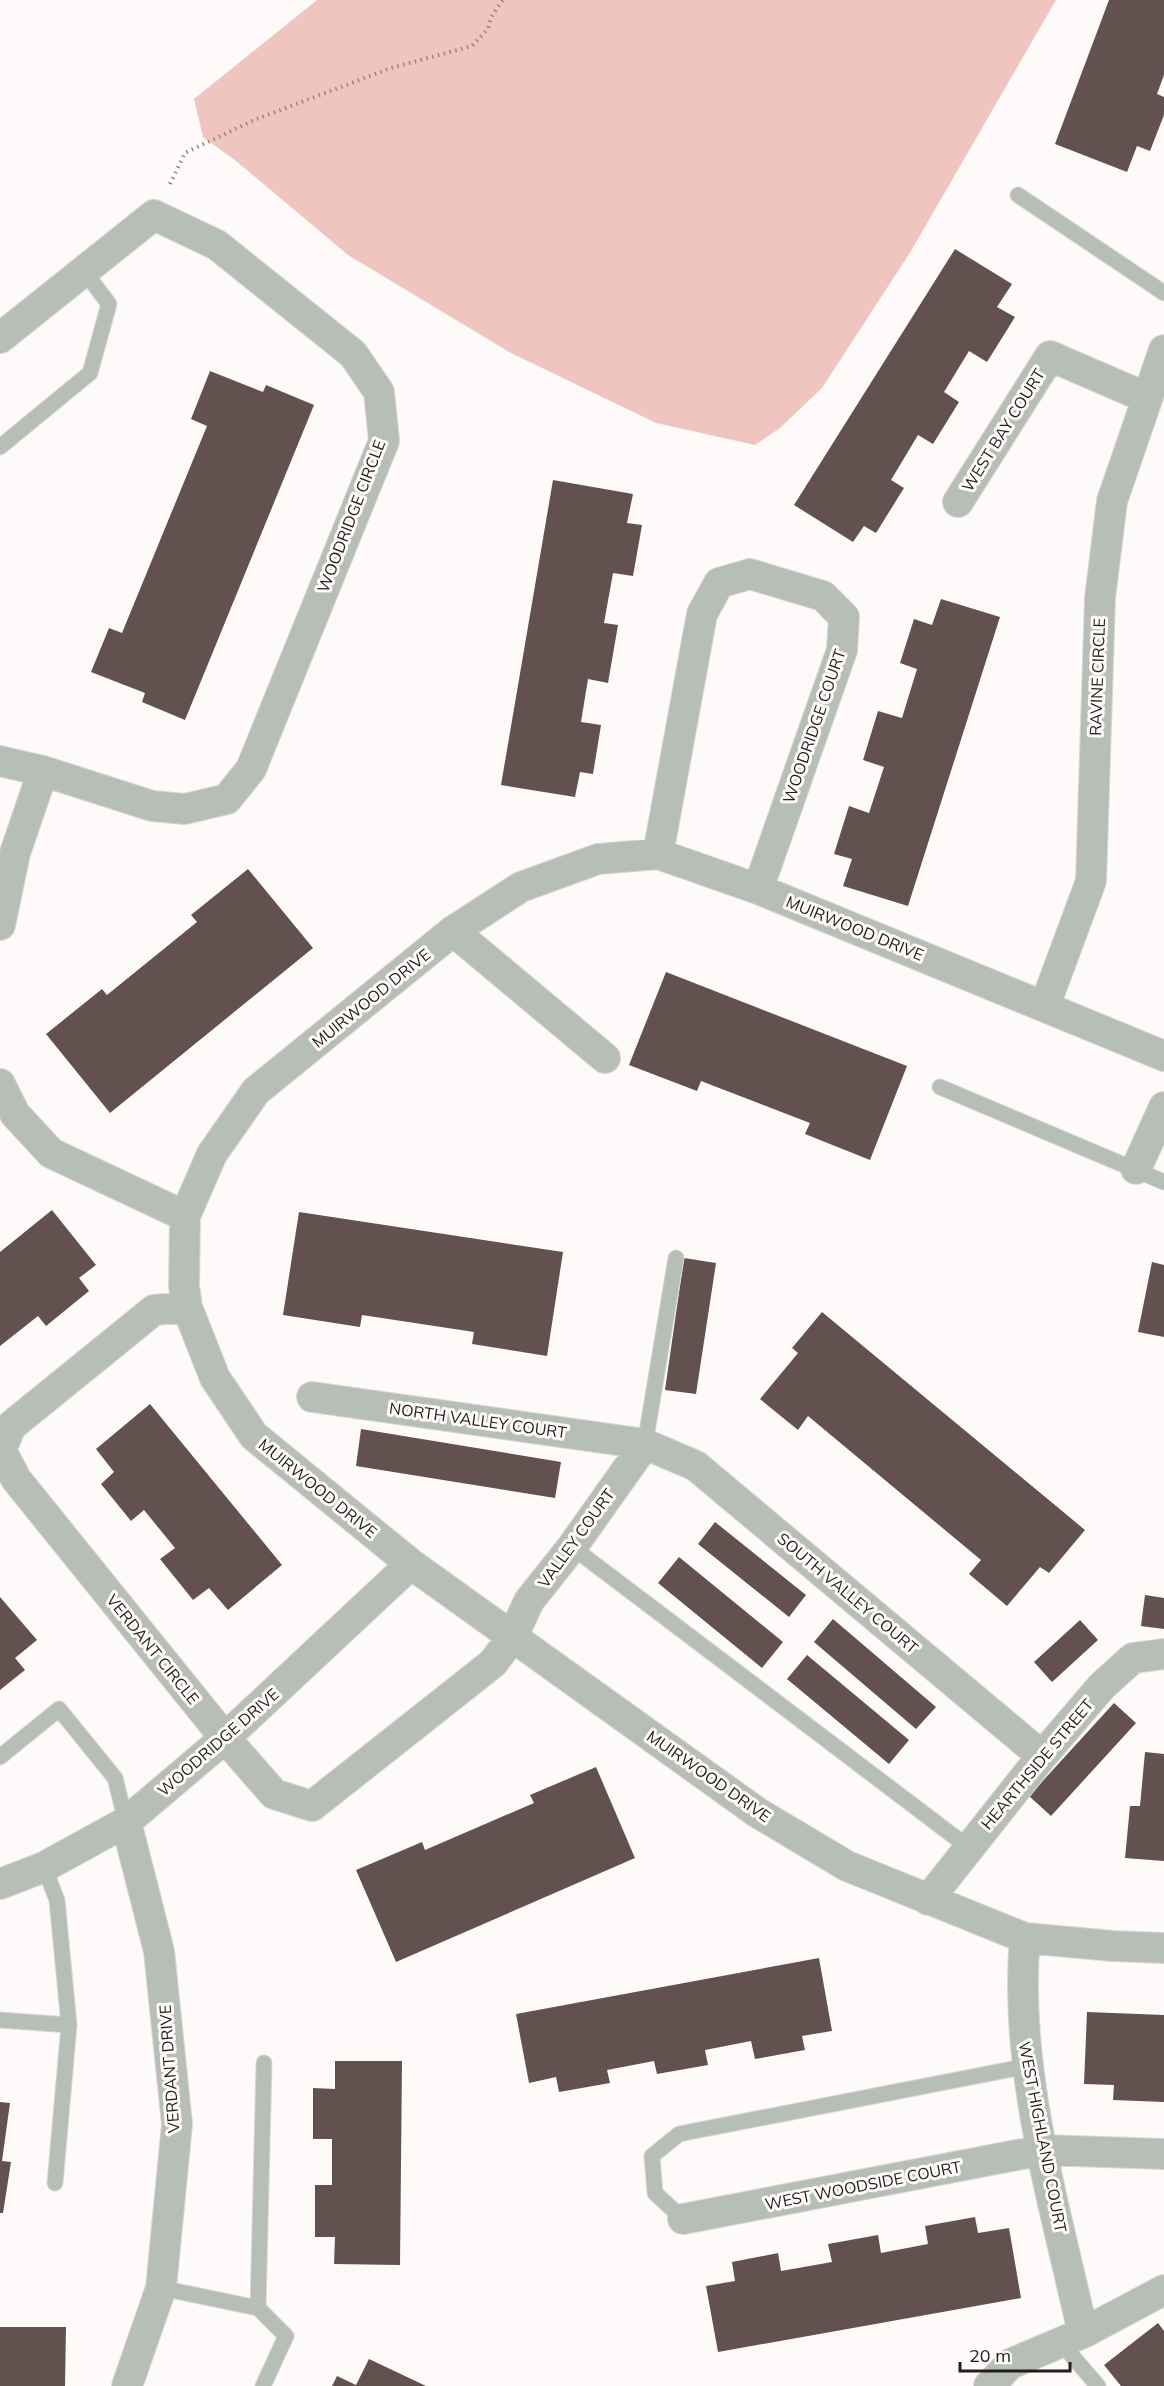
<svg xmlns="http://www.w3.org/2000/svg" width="1164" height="2386" viewBox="0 0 1164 2386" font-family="Mulish,sans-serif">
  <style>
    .green { fill: #f0c5bf }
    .building { fill: #63514f }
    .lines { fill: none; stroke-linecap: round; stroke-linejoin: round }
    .service-casing { stroke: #dbd7d6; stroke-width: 17 }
    .minor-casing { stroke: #dbd7d6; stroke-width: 32 }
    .path { stroke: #8f8a89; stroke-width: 4; stroke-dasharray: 1.5 4.5; stroke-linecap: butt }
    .service { stroke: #b7beb8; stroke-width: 15 }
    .minor { stroke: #b7beb8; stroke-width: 30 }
    .labels { text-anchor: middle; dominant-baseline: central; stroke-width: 6; stroke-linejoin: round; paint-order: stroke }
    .street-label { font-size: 16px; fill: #241d1c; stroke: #fefaf9 }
  </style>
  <rect width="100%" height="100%" fill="#fefaf9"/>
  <!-- green -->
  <path class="green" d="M 317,0 L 1056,0 L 911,251 L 822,388 L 780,428 L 755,445 L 656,423 L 511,353 L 348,255 L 236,161 L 203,137 L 194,99 Z"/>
  <!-- building -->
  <path class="building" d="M 1109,0 L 1164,0 L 1164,75 L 1157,94 L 1164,97 L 1164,115 L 1150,151 L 1137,146 L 1127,172 L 1055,144 Z
    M 955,249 L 1012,284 L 997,307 L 1015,317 L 987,362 L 969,351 L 944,392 L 959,402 L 933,444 L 918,435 L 891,480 L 904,488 L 876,533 L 864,526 L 853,542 L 794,505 Z
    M 210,371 L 263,392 L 266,385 L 314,405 L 185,720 L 142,702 L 145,693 L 91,672 L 109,628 L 122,633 L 207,426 L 191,419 Z
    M 553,480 L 633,494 L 627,523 L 642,525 L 633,576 L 613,573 L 604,623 L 618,625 L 608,683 L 588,679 L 581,722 L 601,725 L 593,774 L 580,772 L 575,797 L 501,785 Z
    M 941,599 L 1000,617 L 908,906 L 843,886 L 852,859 L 834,854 L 849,806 L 869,813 L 884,767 L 863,760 L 878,711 L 902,718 L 917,669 L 900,663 L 914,619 L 932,625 Z
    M 248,869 L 313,948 L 110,1113 L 46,1034 L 102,989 L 107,995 L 197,922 L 191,915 Z
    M 666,972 L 907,1066 L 870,1160 L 805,1134 L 810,1123 L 701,1081 L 697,1091 L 629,1065 Z
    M 52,1210 L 96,1265 L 79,1278 L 89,1291 L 46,1326 L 38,1316 L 0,1346 L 0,1252 Z
    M 299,1212 L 563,1252 L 547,1356 L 472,1344 L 474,1332 L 362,1315 L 360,1327 L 283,1315 Z
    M 684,1258 L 716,1263 L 696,1394 L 665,1390 Z
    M 1152,1262 L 1164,1265 L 1164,1337 L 1138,1332 Z
    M 822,1312 L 1085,1530 L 1049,1573 L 1040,1567 L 1007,1606 L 969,1574 L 981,1560 L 808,1416 L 798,1430 L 760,1399 L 798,1353 L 792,1348 Z
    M 150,1404 L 282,1565 L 228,1610 L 209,1588 L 193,1600 L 160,1559 L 175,1548 L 144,1510 L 131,1521 L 101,1484 L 114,1472 L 96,1449 Z
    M 361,1429 L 561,1462 L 555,1498 L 356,1466 Z
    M 715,1522 L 806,1595 L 789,1617 L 698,1544 Z
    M 679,1557 L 783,1642 L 762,1668 L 658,1583 Z
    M 1145,1595 L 1164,1598 L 1164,1629 L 1141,1626 Z
    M 0,1597 L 37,1640 L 15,1658 L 25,1670 L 0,1690 Z
    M 833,1619 L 936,1707 L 916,1729 L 814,1642 Z
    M 1080,1620 L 1098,1640 L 1052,1682 L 1034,1662 Z
    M 807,1655 L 909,1740 L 889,1764 L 787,1679 Z
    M 1114,1703 L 1136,1723 L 1051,1816 L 1029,1796 Z
    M 1145,1752 L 1164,1754 L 1164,1861 L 1125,1858 L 1130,1806 L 1140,1806 Z
    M 596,1767 L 635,1858 L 396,1962 L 356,1870 L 422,1842 L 425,1850 L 534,1803 L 530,1795 Z
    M 819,1958 L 832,2031 L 802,2036 L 805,2050 L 755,2059 L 751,2041 L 705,2050 L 708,2065 L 657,2074 L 654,2061 L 607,2070 L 610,2083 L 559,2092 L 556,2077 L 529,2083 L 516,2014 Z
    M 1087,2012 L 1164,2015 L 1164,2102 L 1113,2100 L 1114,2085 L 1084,2084 Z
    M 335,2061 L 402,2061 L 400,2265 L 334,2264 L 335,2237 L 315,2237 L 315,2185 L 332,2185 L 332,2139 L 313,2139 L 313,2088 L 335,2089 Z
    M 0,2102 L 10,2103 L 2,2161 L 11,2162 L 3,2213 L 0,2213 Z
    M 975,2217 L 978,2233 L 1009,2228 L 1021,2298 L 718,2352 L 706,2286 L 735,2281 L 732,2262 L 778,2253 L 781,2271 L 832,2262 L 828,2244 L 878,2235 L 881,2253 L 928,2244 L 925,2226 Z
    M 1158,2323 L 1164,2331 L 1164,2386 L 1121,2386 L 1104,2365 Z
    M 0,2327 L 66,2327 L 65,2386 L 0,2386 Z
    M 369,2359 L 426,2386 L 332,2386 L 337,2376 L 356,2385 Z"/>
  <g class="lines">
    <!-- service casing -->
    <g class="service-casing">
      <path id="service" d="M 1018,195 L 1164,293
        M 0,447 L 90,373 L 109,304 L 84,271
        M 940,1087 L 1164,1182
        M 645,1444 L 676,1258
        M 572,1547 L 968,1847
        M 0,1757 L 59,1709 L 115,1778 L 126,1822
        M 44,1867 L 57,1900 L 69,2025 L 55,2183
        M 0,2020 L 69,2025
        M 683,2219 L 655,2193 L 652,2156 L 679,2134 L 1028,2066
        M 161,2288 L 258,2308 L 286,2336 L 263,2386
        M 258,2308 L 264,2063
        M 1061,2343 L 1098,2386"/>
    </g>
    <!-- minor casing -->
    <g class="minor-casing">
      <path id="minor" d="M 0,338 L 154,215 L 217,245 L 353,354 L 379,392 L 384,441 L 251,769 L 227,799 L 185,809 L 152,806 L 43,771 L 0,761
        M 958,502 L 1050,356 L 1147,398
        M 658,854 L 702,614 L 719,583 L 750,574 L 823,596 L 844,617 L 842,650 L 758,889
        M 0,925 L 15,853 L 43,771
        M 453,931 L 605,1058
        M 1045,1005 L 1091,881 L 1100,598 L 1112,501 L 1164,350
        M 1164,1056 L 758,889 L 658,854 L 598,859 L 521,887 L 453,931 L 256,1091 L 212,1154 L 185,1216 L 184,1286 L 187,1307 L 215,1378 L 254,1436 L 411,1564 L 758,1813 L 847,1866 L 1025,1938 L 1113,1946 L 1164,1948
        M 0,1084 L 15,1114 L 51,1153 L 185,1216
        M 1136,1169 L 1164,1107
        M 187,1307 L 154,1310 L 11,1426 L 1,1450 L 16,1479 L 225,1738 L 274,1794 L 312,1806 L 493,1663 L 513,1636 L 529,1601 L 572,1547 L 645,1444
        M 312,1397 L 645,1444 L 696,1466 L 1042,1756
        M 126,1822 L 159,1951 L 177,2124 L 161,2288 L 127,2386
        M 0,1884 L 44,1867 L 126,1822 L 225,1738 L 411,1564
        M 928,1900 L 1042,1756 L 1102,1686 L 1133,1658 L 1164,1654
        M 1025,1938 C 1013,2068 1055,2206 1083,2333
        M 683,2219 L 1043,2150 L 1164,2154
        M 989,2386 L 1010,2364 L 1083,2333 L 1164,2290"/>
    </g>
    <!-- path -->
    <path class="path" d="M 170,184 L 185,153 L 254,120 L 391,68 L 472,46 L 488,29 L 491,17 L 503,0"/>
    <!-- service -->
    <use href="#service" class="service"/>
    <!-- minor -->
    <use href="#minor" class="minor"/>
  </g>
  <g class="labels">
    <!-- street labels -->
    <g class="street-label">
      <text transform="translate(1003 430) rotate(-58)">WEST BAY COURT</text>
      <text transform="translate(351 516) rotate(-69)">WOODRIDGE CIRCLE</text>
      <text transform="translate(1097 677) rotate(-88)">RAVINE CIRCLE</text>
      <text transform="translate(814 726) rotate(-71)">WOODRIDGE COURT</text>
      <text transform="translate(855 928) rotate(22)">MUIRWOOD DRIVE</text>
      <text transform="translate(371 998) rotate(-39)">MUIRWOOD DRIVE</text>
      <text transform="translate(478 1420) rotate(8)">NORTH VALLEY COURT</text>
      <text transform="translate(318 1488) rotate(39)">MUIRWOOD DRIVE</text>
      <text transform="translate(576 1538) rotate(-54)">VALLEY COURT</text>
      <text transform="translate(848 1593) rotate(40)">SOUTH VALLEY COURT</text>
      <text transform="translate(153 1649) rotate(51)">VERDANT CIRCLE</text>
      <text transform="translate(218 1742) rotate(-41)">WOODRIDGE DRIVE</text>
      <text transform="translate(1037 1764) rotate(-50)">HEARTHSIDE STREET</text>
      <text transform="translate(709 1776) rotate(35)">MUIRWOOD DRIVE</text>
      <text transform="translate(169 2069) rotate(-94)">VERDANT DRIVE</text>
      <text transform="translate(1043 2137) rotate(79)">WEST HIGHLAND COURT</text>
      <text transform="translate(863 2185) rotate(-11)">WEST WOODSIDE COURT</text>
    </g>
  </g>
  <!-- scale -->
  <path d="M960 2362v9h110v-9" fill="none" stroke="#241d1c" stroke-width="3"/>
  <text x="969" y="2362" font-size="18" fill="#241d1c" stroke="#fefaf9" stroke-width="4.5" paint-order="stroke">20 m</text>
</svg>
